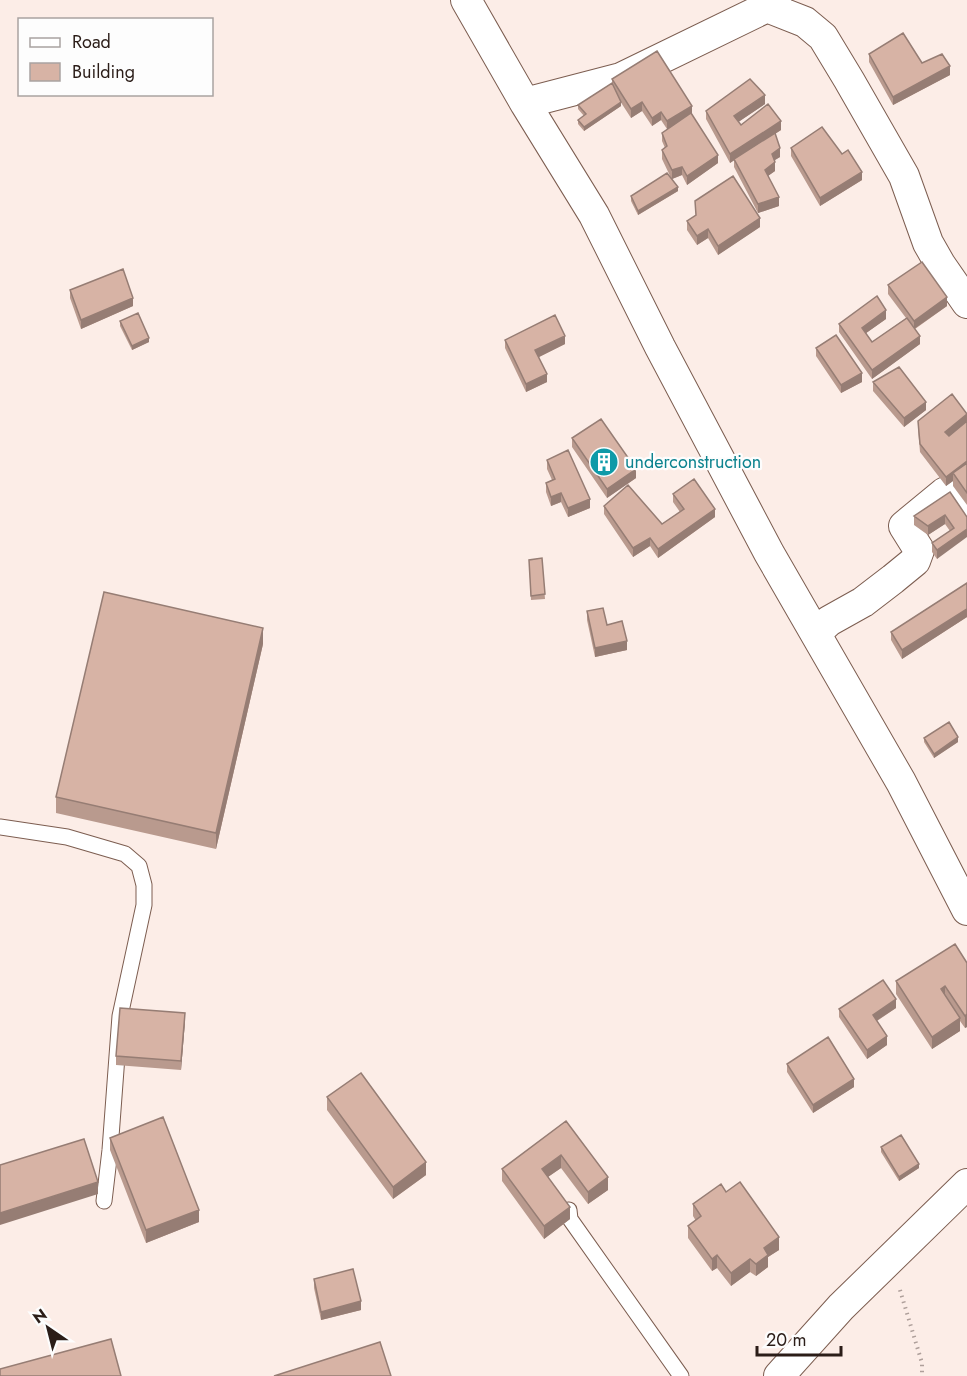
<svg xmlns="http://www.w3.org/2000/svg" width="967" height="1376" viewBox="0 0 967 1376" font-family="Jost,sans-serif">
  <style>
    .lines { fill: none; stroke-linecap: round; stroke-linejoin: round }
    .lane-casing { stroke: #7c5d50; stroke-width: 17 }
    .street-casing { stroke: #7c5d50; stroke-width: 32 }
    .path { stroke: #ae9f9a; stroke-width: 4; stroke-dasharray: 1.5 4.5; stroke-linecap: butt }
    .lane { stroke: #fff; stroke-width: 15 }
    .street { stroke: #fff; stroke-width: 30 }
    .wall { fill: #b99a8e }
    .shaded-wall { fill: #967d74 }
    .building { fill: #d7b3a5; stroke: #967d74; stroke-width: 1.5 }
    .labels { text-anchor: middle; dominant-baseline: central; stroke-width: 4.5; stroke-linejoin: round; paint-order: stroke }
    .culture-label { font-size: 18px; fill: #0d838f; stroke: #fdfdfd; text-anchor: start }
  </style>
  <rect width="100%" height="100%" fill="#fcede7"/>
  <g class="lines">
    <!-- lane casing -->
    <g class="lane-casing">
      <path id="lane" d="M 0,827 L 67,837 L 125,854 L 139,866 L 144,885 L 144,905 L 120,1016 L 110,1150 L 104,1201
        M 569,1210 L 570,1219 L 681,1376"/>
    </g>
    <!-- street casing -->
    <g class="street-casing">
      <path id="street" d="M 466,0 L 525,103 L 594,215 L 660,347 L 769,553 L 901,782 L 967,910
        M 767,7 L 805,22 L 823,37 L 849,80 L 904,176 L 928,243 L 940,264 L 967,303
        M 525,103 L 621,78 L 767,7 L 776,0
        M 816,633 L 829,621 L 863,602 L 893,579 L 915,561 L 919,550 L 904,526 L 944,493 L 948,491 L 967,513
        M 779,1376 L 841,1307 L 967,1184"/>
    </g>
    <!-- path -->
    <path class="path" d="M 900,1290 L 922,1363 L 922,1376"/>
    <!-- lane -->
    <use href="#lane" class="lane"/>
    <!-- street -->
    <use href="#street" class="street"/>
  </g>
  <!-- wall -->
  <path class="wall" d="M 869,54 L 922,63 L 950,75 L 893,105 L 869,62 Z
    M 612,79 L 692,114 L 718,163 L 687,185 L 682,175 L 672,179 L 678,191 L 638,215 L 631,201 L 631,196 L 671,178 L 662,159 L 662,150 L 665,148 L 662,141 L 662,133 L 667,129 L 661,120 L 652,126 L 642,111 L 631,118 L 620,101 L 621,106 L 584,131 L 578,124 L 578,120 L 584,116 L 578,109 L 578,105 L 612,83 Z
    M 765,104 L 738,122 L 741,125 L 781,130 L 775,134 L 780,157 L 774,160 L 775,171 L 768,176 L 779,206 L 758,213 L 734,167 L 734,160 L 730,163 L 706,119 L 706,111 Z
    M 791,148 L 862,180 L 820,206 L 791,156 Z
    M 695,201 L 760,227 L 718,255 L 708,238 L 697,245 L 687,230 L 687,221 L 696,216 Z
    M 888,285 L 947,306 L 915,329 L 920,344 L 872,379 L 839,332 L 839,324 L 886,319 L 866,333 L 872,342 L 906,318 L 888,294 Z
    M 70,290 L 133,306 L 81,329 L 70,298 Z
    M 120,321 L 149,342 L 132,350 L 120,326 Z
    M 505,340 L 565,344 L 539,357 L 547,382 L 526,392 L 505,348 Z
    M 816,348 L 862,382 L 841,393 L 816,356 Z
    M 873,382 L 926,410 L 904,427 L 873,391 Z
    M 967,413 L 967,505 L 953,486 L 953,481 L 946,486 L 920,452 L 918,429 L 918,421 Z
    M 572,438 L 636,478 L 607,498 L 572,447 Z
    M 547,460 L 590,508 L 568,517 L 561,502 L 551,506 L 546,492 L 546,483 L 552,480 L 547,469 Z
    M 950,492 L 967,517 L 937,559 L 932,552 L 932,543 L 950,531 L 945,524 L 928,535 L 914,525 L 914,516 Z
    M 673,494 L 715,517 L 658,558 L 650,546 L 633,557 L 604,514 L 604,506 L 662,524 L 680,512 L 673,502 Z
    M 542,558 L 545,599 L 531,600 L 529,560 Z
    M 967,583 L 967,617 L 902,659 L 891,640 L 891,632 Z
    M 587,611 L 607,625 L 627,650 L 595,657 L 587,620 Z
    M 263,644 L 216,849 L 56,813 L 56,797 Z
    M 924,738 L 958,742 L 934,758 L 924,742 Z
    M 967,963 L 967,1027 L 965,1028 L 960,1021 L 960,1031 L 932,1049 L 896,994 L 896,981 Z
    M 896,1008 L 877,1021 L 887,1045 L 867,1059 L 839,1017 L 839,1009 Z
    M 185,1021 L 181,1070 L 116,1065 L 116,1056 Z
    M 787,1064 L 854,1087 L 813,1113 L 787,1072 Z
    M 327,1097 L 426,1175 L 393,1199 L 327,1110 Z
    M 566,1121 L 608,1190 L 588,1204 L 561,1168 L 548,1177 L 570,1219 L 544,1239 L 502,1181 L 502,1169 Z
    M 110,1138 L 199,1222 L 146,1243 L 110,1150 Z
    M 881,1147 L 919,1168 L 899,1181 L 881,1152 Z
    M 726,1192 L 779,1250 L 768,1257 L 768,1267 L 756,1276 L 750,1272 L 731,1286 L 717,1268 L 712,1271 L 688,1238 L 688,1226 L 696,1221 L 693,1216 L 693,1204 Z
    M 314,1279 L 361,1310 L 321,1320 L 314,1288 Z"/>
  <!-- shaded-wall -->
  <path class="shaded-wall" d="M 950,66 L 950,75 L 893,105 L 893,97 Z
    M 765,95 L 765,104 L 734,125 L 734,116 Z
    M 621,102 L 621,106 L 584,131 L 584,127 Z
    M 642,102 L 642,111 L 631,118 L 631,109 Z
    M 692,106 L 692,114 L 667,130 L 667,121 Z
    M 661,112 L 661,120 L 652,126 L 652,118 Z
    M 781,121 L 781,130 L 730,163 L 730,154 Z
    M 780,148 L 780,157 L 772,162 L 772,154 Z
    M 718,155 L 718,163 L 687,185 L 687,176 Z
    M 775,162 L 775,171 L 765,178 L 765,170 Z
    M 682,167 L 682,175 L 672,179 L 672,170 Z
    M 862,172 L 862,180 L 820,206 L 820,198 Z
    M 678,187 L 678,191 L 638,215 L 638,211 Z
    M 779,197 L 779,206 L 758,213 L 758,204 Z
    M 760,218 L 760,227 L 718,255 L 718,246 Z
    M 708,229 L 708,238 L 697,245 L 697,236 Z
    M 947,297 L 947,306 L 914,329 L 914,321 Z
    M 133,298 L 133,306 L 81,329 L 81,320 Z
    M 886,310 L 886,319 L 862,336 L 862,328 Z
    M 565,336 L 565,344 L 535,359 L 535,350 Z
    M 920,336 L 920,344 L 872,379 L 872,370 Z
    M 149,338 L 149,342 L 132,350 L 132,346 Z
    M 862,373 L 862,382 L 841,393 L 841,385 Z
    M 547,374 L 547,382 L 526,392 L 526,384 Z
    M 926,402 L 926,410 L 904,427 L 904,418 Z
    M 967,414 L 967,423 L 945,440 L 945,432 Z
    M 967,461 L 967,470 L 953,473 L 953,481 L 946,486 L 946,477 Z
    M 636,469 L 636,478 L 607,498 L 607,489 Z
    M 561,493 L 561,502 L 551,506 L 551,497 Z
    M 590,499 L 590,508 L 568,517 L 568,508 Z
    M 715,509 L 715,517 L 658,558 L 658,549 Z
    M 945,515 L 945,524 L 928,535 L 928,526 Z
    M 967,529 L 967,537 L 937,559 L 937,550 Z
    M 650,538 L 650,546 L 633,557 L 633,548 Z
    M 967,609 L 967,617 L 902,659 L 902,650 Z
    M 263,628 L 263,644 L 216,849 L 216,833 Z
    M 627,641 L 627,650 L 595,657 L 595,648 Z
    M 958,737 L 958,742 L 934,758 L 934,754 Z
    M 945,986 L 945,998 L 941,989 Z
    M 896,999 L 896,1008 L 873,1023 L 873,1015 Z
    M 185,1013 L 185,1021 L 181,1070 L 181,1061 Z
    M 967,1014 L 967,1027 L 965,1028 L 965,1016 Z
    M 960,1018 L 960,1031 L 932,1049 L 932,1037 Z
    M 887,1036 L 887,1045 L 867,1059 L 867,1050 Z
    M 854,1079 L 854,1087 L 813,1113 L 813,1105 Z
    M 561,1155 L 561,1168 L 542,1181 L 542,1169 Z
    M 426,1162 L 426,1175 L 393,1199 L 393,1187 Z
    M 919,1164 L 919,1168 L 899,1181 L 899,1177 Z
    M 608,1177 L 608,1190 L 588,1204 L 588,1192 Z
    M 98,1182 L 98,1194 L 0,1225 L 0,1213 Z
    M 570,1207 L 570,1219 L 544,1239 L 544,1226 Z
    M 199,1210 L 199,1222 L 146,1243 L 146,1230 Z
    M 779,1237 L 779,1250 L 768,1257 L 768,1267 L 756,1276 L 756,1264 L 764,1248 Z
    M 717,1255 L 717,1268 L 712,1271 L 712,1259 Z
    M 750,1259 L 750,1272 L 731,1286 L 731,1273 Z
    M 361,1301 L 361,1310 L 321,1320 L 321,1312 Z"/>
  <!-- building -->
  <path class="building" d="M 903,33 L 922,63 L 942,54 L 950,66 L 893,97 L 869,54 Z
    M 657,51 L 692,106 L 667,121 L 661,112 L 652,118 L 642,102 L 631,109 L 612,79 Z
    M 750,79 L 765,95 L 734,116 L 741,125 L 768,104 L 781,121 L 730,154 L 706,111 Z
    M 612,83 L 621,102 L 584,127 L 578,120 L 586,114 L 578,105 Z
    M 691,113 L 718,155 L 687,176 L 682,167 L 672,170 L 662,150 L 667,146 L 662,133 Z
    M 822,127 L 842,154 L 848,150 L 862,172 L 820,198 L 791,148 Z
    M 775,133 L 780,148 L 772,154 L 775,162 L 765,170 L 779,197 L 758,204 L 734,159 Z
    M 667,173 L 678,187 L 638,211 L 631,196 Z
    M 733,176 L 760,218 L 718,246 L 708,229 L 697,236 L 687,221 L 696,215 L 695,201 Z
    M 922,262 L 947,297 L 914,321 L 888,285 Z
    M 123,269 L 133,298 L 81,320 L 70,290 Z
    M 877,296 L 886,310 L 862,328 L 872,342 L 907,318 L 920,336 L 872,370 L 839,324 Z
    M 138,313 L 149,338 L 132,346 L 120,321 Z
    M 555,315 L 565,336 L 535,350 L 547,374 L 526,384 L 505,340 Z
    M 836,335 L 862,373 L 841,385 L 816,348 Z
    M 899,367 L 926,402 L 904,418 L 873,382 Z
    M 952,394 L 967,414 L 945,432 L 949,436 L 967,421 L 967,461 L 946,477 L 920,444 L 918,421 Z
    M 601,419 L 636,469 L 607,489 L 572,438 Z
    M 568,450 L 590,499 L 568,508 L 561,493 L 551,497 L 546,483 L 555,479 L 547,460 Z
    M 967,463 L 967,493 L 953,473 Z
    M 694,479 L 715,509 L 658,549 L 650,538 L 633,548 L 604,506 L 628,485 L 662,524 L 684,509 L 673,494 Z
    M 950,492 L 967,517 L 967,529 L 937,550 L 932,543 L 954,528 L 945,515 L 928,526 L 914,516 Z
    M 542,558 L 545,594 L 531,596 L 529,560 Z
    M 967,583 L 967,609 L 902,650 L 891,632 Z
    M 104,592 L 263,628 L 216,833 L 56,797 Z
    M 603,608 L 607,625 L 622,621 L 627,641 L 595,648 L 587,611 Z
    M 949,722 L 958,737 L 934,754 L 924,738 Z
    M 955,944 L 967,963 L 967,1014 L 965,1016 L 945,986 L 941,989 L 960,1018 L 932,1037 L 896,981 Z
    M 883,980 L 896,999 L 873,1015 L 887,1036 L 867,1050 L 839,1009 Z
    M 120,1008 L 185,1013 L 181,1061 L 116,1056 Z
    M 828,1037 L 854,1079 L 813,1105 L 787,1064 Z
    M 361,1073 L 426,1162 L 393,1187 L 327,1097 Z
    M 163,1117 L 199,1210 L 146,1230 L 110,1138 Z
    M 566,1121 L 608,1177 L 588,1192 L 561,1155 L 542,1169 L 570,1207 L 544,1226 L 502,1169 Z
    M 901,1135 L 919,1164 L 899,1177 L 881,1147 Z
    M 84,1139 L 98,1182 L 0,1213 L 0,1165 Z
    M 740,1182 L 779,1237 L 764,1248 L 768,1255 L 756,1264 L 750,1259 L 731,1273 L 717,1255 L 712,1259 L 688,1226 L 701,1216 L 693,1204 L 721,1184 L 726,1192 Z
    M 353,1269 L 361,1301 L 321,1312 L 314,1279 Z
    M 111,1339 L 121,1376 L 0,1376 L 0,1369 Z
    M 380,1342 L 391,1376 L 274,1376 Z"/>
  <!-- icons -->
  <defs>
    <g id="building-disc" transform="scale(1.5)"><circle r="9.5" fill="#0f9aa8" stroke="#fdfdfd"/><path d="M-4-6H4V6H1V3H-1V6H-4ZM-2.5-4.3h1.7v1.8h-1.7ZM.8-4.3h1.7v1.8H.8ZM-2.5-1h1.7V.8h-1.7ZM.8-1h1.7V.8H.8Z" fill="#fff"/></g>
  </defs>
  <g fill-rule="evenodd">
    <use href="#building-disc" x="604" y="462"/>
  </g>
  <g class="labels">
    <!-- culture labels -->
    <g class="culture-label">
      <text x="625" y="462">underconstruction</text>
    </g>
  </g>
  <!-- legend -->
  <rect x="18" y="18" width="195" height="78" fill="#fdfdfd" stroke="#a9a3a1" stroke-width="1.5"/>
  <rect x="30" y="38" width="30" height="9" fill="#ffffff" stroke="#a9a3a1" stroke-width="1.5"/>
  <text x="72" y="48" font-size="18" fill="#2b1d18">Road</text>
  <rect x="30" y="63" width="30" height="18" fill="#d7b3a5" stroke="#a9a3a1" stroke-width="1.5"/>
  <text x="72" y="78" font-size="18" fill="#2b1d18">Building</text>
  <!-- north arrow -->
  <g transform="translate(48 1328) rotate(325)" stroke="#fdfdfd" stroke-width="4.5" paint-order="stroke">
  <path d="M0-4.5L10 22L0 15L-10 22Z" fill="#2b1d18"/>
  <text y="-9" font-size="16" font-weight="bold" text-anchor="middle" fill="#2b1d18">N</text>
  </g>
  <!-- scale -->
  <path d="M757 1346v9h84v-9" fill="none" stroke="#2b1d18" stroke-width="3"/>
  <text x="766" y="1346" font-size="18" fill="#2b1d18" stroke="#fdfdfd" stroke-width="4.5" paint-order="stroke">20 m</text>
</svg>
